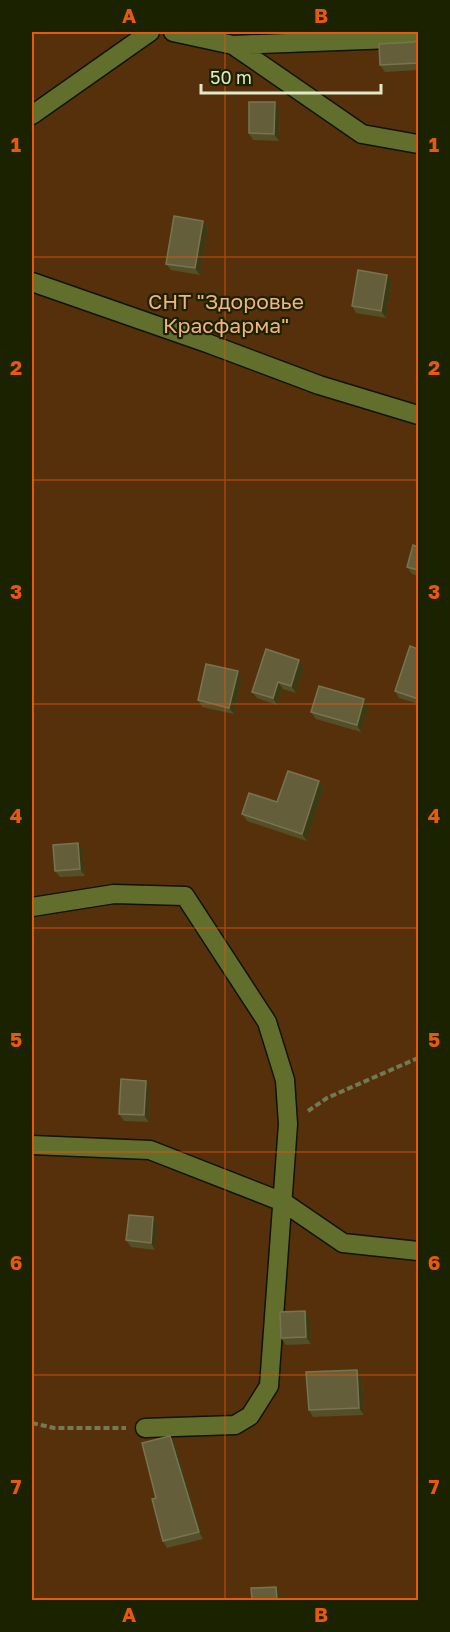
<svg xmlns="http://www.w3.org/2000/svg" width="450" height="1632" viewBox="0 0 450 1632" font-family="'Golos Text',sans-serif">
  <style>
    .green { fill: #56300a }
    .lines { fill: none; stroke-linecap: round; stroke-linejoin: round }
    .minor-casing { stroke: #0f1301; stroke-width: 21 }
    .path { stroke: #717955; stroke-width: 4; stroke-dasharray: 6 3; stroke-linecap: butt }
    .minor { stroke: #626f2c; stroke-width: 18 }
    .wall { fill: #544f29 }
    .shaded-wall { fill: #3b3a14 }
    .building { fill: #645f3a; stroke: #777550; stroke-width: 1.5 }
    .grid { fill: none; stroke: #e8590c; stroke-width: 1.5; stroke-opacity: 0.55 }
    .labels { text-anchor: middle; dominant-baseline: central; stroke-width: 4.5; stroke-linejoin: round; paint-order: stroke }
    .park-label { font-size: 21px; fill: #f4b27d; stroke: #1b2200 }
    .neatline { fill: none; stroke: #e8590c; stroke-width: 2 }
    .grid-label { font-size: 20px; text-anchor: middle; font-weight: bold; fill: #e8590c }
  </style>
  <rect width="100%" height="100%" fill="#252c07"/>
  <!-- green -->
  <path class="green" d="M 32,32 L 418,32 L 418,1600 L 32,1600 Z"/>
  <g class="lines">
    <!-- minor casing -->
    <g class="minor-casing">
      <path id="minor" d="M 173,32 L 233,45 L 362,134 L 418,144
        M 233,45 L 418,38
        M 32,115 L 150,32
        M 32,282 L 207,343 L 319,385 L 418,415
        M 32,907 L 114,894 L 185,896 L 267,1022 L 285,1080 L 288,1124 L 269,1386 L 250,1416 L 235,1425 L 145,1428
        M 32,1145 L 150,1150 L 283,1202 L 343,1243 L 418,1251"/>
    </g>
    <!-- path -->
    <path class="path" d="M 308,1111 L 327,1098 L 418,1058
      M 32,1423 L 54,1428 L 126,1428"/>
    <!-- minor -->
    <use href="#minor" class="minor"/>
  </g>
  <!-- wall -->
  <path class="wall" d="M 418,40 L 418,70 L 385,72 L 380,65 Z
    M 275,102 L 280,109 L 279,141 L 253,140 L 249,133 Z
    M 203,221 L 208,228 L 200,275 L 171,270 L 166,264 Z
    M 387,275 L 392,282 L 386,318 L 356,313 L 352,306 Z
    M 418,547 L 418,576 L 412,574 L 407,567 Z
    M 418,649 L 418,704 L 399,698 L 395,691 Z
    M 299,660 L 304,667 L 296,693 L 283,689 L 277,705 L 257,698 L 252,692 Z
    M 238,671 L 242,678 L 234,714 L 202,707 L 198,700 Z
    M 369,706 L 361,732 L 316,719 L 311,712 Z
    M 319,781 L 324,788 L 307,841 L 247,821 L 242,814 L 277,802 Z
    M 83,850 L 85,876 L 60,877 L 55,871 Z
    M 150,1088 L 149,1122 L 124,1121 L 119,1114 Z
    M 153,1217 L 158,1224 L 155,1250 L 131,1247 L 126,1240 Z
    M 305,1311 L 310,1318 L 311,1344 L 286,1345 L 281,1338 Z
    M 357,1370 L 362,1377 L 364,1415 L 313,1417 L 309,1410 Z
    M 175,1443 L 203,1539 L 167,1548 L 163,1541 L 156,1498 Z"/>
  <!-- shaded-wall -->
  <path class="shaded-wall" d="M 275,102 L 280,109 L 279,141 L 274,134 Z
    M 203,221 L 208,228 L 200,275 L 195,268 Z
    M 387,275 L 392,282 L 386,318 L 381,311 Z
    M 299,660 L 304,667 L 296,693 L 291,686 Z
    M 238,671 L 242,678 L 234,714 L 229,708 Z
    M 278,682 L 283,689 L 277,705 L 273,698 Z
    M 364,699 L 369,706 L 361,732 L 357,725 Z
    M 319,781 L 324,788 L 307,841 L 302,834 Z
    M 78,843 L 83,850 L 85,876 L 80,869 Z
    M 146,1081 L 150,1088 L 149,1122 L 144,1115 Z
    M 153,1217 L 158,1224 L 155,1250 L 151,1243 Z
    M 305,1311 L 310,1318 L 311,1344 L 306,1337 Z
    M 357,1370 L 362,1377 L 364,1415 L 359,1408 Z
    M 170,1436 L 175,1443 L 203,1539 L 199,1532 Z
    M 276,1587 L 281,1594 L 281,1600 L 277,1600 Z"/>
  <!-- building -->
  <path class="building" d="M 418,40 L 418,63 L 380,65 L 379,44 L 414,42 Z
    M 249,102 L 275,102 L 274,134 L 249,133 Z
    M 174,216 L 203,221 L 195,268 L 166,264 Z
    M 358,270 L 387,275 L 381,311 L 352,306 Z
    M 413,545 L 418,547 L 418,570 L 407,567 Z
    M 410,646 L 418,649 L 418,699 L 395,691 Z
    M 266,649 L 299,660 L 291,686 L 278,682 L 273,698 L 252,692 Z
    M 206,664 L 238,671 L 229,708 L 198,700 Z
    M 319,686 L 364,699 L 357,725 L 311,712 Z
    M 288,771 L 319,781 L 302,834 L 242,814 L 249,793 L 277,802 Z
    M 78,843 L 80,869 L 55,871 L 53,845 Z
    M 121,1079 L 146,1081 L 144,1115 L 119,1114 Z
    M 129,1215 L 153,1217 L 151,1243 L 126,1240 Z
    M 305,1311 L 306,1337 L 281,1338 L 280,1312 Z
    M 357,1370 L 359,1408 L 309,1410 L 306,1372 Z
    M 170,1436 L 199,1532 L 163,1541 L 152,1499 L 156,1498 L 142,1443 Z
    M 276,1587 L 277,1600 L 252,1600 L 251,1588 Z"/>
  <!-- grid -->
  <path class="grid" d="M 225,32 L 225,1600M 32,257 L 418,257M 32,480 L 418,480M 32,704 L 418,704M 32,928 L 418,928M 32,1152 L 418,1152M 32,1375 L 418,1375"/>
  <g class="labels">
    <!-- park labels -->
    <g class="park-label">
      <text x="226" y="301">СНТ "Здоровье<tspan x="226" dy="24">Красфарма"</tspan></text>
    </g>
  </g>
  <!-- border -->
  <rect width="450" height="1632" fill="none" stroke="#1b2200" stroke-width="66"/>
  <!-- scale -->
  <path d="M201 84v9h180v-9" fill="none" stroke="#e0e9c7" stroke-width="3"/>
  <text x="210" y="84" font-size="18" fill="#e0e9c7" stroke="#1b2200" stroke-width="4.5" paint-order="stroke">50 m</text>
  <rect x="33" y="33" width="384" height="1566" class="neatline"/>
  <g class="grid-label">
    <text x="129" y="23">A</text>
    <text x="321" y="23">B</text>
    <text x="16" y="152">1</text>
    <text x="434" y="152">1</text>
    <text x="16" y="375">2</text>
    <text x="434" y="375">2</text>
    <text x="16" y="599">3</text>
    <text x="434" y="599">3</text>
    <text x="16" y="823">4</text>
    <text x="434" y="823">4</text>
    <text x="16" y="1047">5</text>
    <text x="434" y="1047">5</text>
    <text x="16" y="1270">6</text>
    <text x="434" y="1270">6</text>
    <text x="16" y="1494">7</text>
    <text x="434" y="1494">7</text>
    <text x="129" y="1622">A</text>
    <text x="321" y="1622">B</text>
  </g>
</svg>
